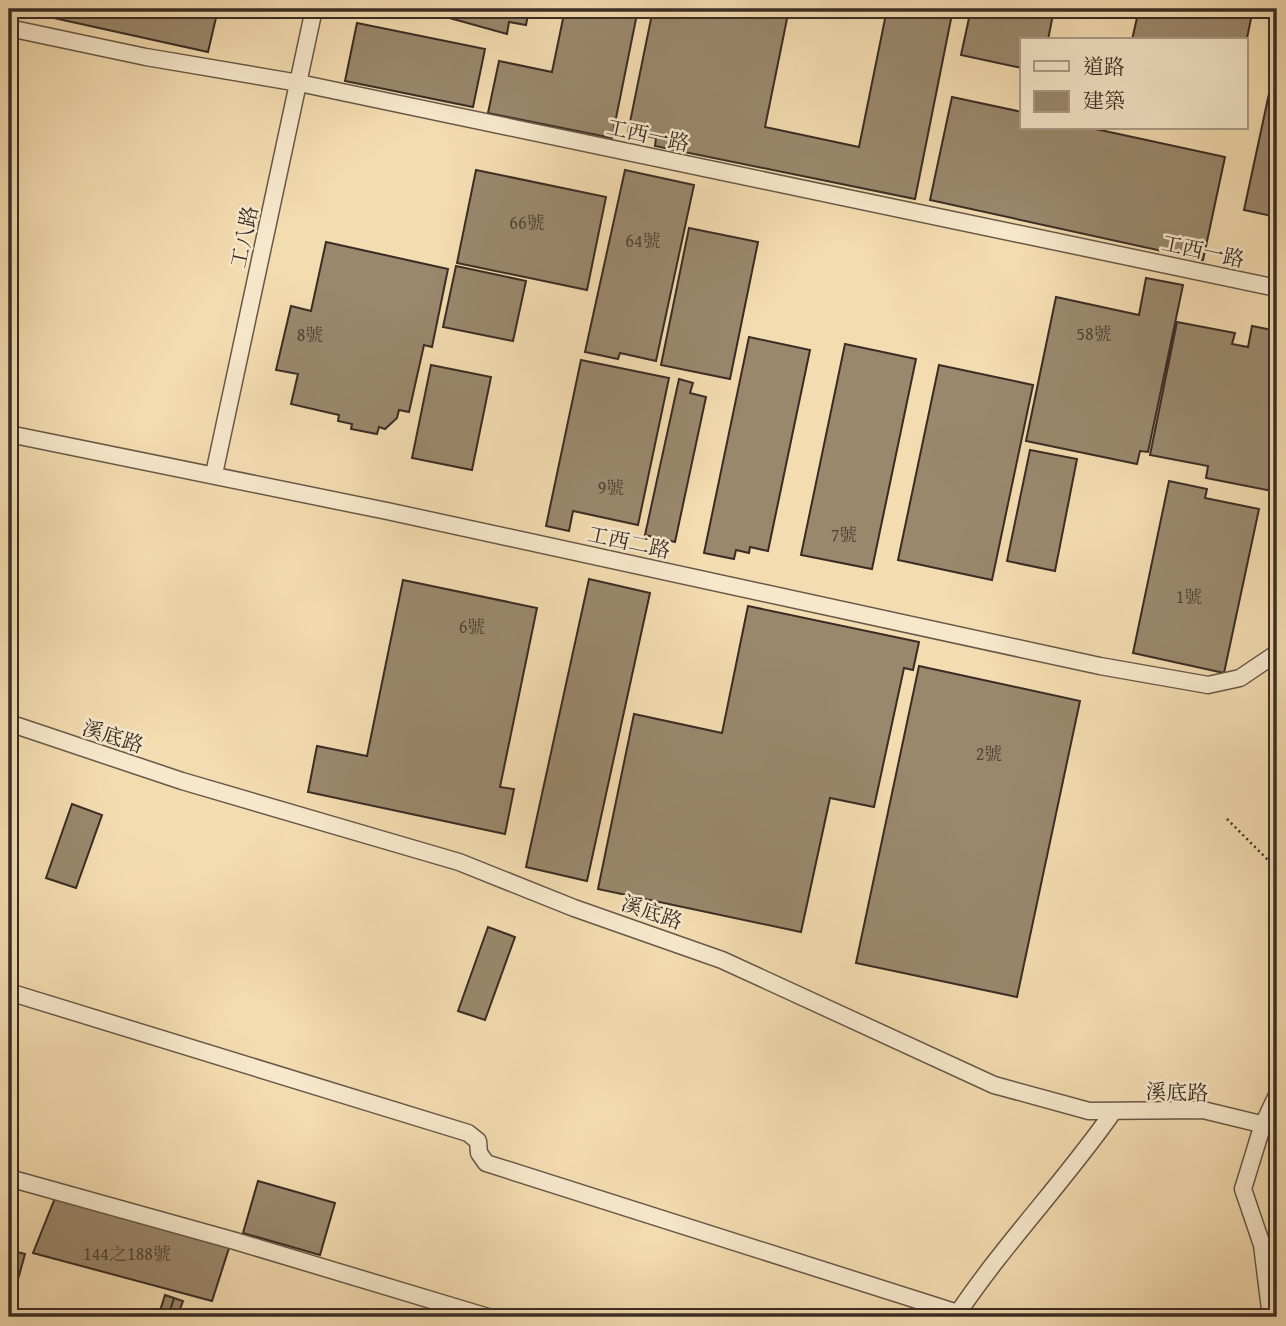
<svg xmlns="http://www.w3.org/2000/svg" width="1286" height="1326" viewBox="0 0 1286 1326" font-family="'Gentium Book Plus','Noto Serif TC',serif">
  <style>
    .building { fill: #9a886d; stroke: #3a2c24; stroke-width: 2 }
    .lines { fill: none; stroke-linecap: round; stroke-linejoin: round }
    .minor-casing { stroke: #685847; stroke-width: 19 }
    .path { stroke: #3a2c24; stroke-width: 2.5; stroke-dasharray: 2 3.5; stroke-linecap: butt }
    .minor { stroke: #f7e8cc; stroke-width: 16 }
    .labels { text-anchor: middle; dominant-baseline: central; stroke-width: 5; stroke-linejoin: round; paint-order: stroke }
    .number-label { font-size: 18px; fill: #524336 }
    .street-label { font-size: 21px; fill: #3a2c24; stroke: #f7e8cc }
  </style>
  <rect width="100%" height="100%" fill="#f3dcb0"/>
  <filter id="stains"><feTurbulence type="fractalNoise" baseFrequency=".00286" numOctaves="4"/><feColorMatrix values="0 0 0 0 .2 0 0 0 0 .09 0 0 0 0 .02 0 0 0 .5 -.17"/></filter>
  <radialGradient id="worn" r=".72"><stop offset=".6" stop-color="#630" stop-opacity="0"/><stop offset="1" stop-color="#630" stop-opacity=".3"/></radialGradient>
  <!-- building -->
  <path class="building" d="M 13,9 L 218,9 L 208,52 Z
    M 417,9 L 529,9 L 526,25 L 509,22 L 507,34 Z
    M 565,9 L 638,9 L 612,138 L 488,113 L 499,61 L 552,72 Z
    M 653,9 L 789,9 L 765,127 L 859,147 L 887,9 L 953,9 L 915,199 L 655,146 L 656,138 L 628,132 Z
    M 971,9 L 1054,9 L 1048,40 L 1022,40 L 1022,68 L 961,55 Z
    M 1139,9 L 1253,9 L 1246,43 L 1246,40 L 1132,40 Z
    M 357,23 L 485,49 L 473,107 L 345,81 Z
    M 1277,39 L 1277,75 L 1269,74 Z
    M 1270,89 L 1277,91 L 1277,217 L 1244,210 Z
    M 952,97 L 1022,112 L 1022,128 L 1091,128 L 1225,157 L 1203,260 L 930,200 Z
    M 476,170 L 606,197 L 587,290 L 457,263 Z
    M 625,170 L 694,185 L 656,361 L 620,353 L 618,359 L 585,352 Z
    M 689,228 L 758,242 L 730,379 L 661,365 Z
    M 326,242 L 448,269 L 432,347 L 424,345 L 409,412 L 399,410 L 397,418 L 385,429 L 379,427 L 377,434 L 351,429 L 352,424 L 338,421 L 339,415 L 291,404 L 298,374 L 276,370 L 291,306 L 311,311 Z
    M 456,266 L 526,281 L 513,341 L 443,327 Z
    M 1146,278 L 1183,285 L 1148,452 L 1140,451 L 1137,464 L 1026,441 L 1056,297 L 1139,315 Z
    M 1177,322 L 1235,333 L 1232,344 L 1248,347 L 1252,326 L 1277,331 L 1277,492 L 1206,478 L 1208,466 L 1150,455 Z
    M 749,337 L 810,350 L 768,551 L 750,547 L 749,553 L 736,550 L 734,559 L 704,553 Z
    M 845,344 L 916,359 L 872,569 L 801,555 Z
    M 581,360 L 669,378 L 638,525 L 573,511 L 569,531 L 546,526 Z
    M 431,365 L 491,377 L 472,470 L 412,458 Z
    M 939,365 L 1033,385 L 992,580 L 898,560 Z
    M 679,379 L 693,383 L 690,393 L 706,397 L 675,542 L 645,535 Z
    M 1030,450 L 1077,459 L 1055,571 L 1007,561 Z
    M 1169,481 L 1207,489 L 1205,498 L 1259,509 L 1224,673 L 1133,653 Z
    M 589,579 L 650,593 L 587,881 L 526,867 Z
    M 403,580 L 537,608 L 500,787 L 514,789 L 505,834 L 308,792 L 317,746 L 367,756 Z
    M 748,606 L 919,642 L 913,670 L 904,668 L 874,807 L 830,798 L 801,932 L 598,889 L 634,714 L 722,733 Z
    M 919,666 L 1080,701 L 1017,997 L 856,963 Z
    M 72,804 L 102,815 L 76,888 L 46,878 Z
    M 488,927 L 515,937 L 485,1020 L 458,1011 Z
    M 258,1181 L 335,1203 L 320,1255 L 243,1233 Z
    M 57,1193 L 230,1245 L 212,1301 L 33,1253 Z
    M 9,1250 L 25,1254 L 9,1312 Z
    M 165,1295 L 174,1298 L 168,1317 L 158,1317 Z
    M 174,1298 L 183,1301 L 177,1317 L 168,1317 Z"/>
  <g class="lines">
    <!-- minor casing -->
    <g class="minor-casing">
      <path id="minor" d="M 9,28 L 146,57 L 299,83 L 1277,288
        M 9,434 L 387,511 L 1100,666 L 1208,685 L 1240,678 L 1277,653
        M 214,474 L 314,9
        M 9,723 L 182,781 L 459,862 L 574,908 L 722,960 L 994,1085 L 1089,1111 L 1203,1110 L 1277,1128
        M 9,992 L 468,1133 L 478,1141 L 479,1153 L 486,1163 L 958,1313 C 1005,1243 1064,1182 1113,1112
        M 9,1178 L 235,1241 L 488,1317
        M 1271,1317 L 1262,1245 L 1243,1189 L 1262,1127 L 1277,1095"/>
    </g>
    <!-- path -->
    <path class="path" d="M 1227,819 L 1277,869"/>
    <!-- minor -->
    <use href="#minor" class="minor"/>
  </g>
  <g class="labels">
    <!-- number labels -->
    <g class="number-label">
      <text x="527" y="222">66號</text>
      <text x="643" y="240">64號</text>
      <text x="1094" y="333">58號</text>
      <text x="310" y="334">8號</text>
      <text x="611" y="487">9號</text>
      <text x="844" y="534">7號</text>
      <text x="1189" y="596">1號</text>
      <text x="472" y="626">6號</text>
      <text x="989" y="753">2號</text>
      <text x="127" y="1253">144之188號</text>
    </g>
    <!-- street labels -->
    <g class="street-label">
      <text transform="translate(648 135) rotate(12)">工西一路</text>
      <text transform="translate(244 237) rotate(-78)">工八路</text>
      <text transform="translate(1203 251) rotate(12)">工西一路</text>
      <text transform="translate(629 542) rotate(12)">工西二路</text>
      <text transform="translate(113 736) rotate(18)">溪底路</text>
      <text transform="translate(652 912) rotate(19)">溪底路</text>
      <text transform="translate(1177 1092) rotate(2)">溪底路</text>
    </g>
  </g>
  <!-- margin -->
  <rect width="1286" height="1326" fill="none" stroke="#f3dcb0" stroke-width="35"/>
  <rect x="10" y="10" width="1265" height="1305" fill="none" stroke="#3a2c24" stroke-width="3.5"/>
  <rect x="18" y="18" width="1251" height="1291" fill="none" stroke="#3a2c24" stroke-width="2"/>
  <!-- legend -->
  <rect x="1020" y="38" width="228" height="91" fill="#f7e8cc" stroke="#ab9d89" stroke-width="2"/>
  <rect x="1034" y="61" width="35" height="10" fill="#f7e8cc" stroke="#ab9d89" stroke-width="2"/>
  <text x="1083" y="74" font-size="21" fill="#3a2c24">道路</text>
  <rect x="1034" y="91" width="35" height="21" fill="#9a886d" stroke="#ab9d89" stroke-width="2"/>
  <text x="1083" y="108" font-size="21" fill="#3a2c24">建築</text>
  <rect width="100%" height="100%" filter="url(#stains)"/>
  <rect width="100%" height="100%" fill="url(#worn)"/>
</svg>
